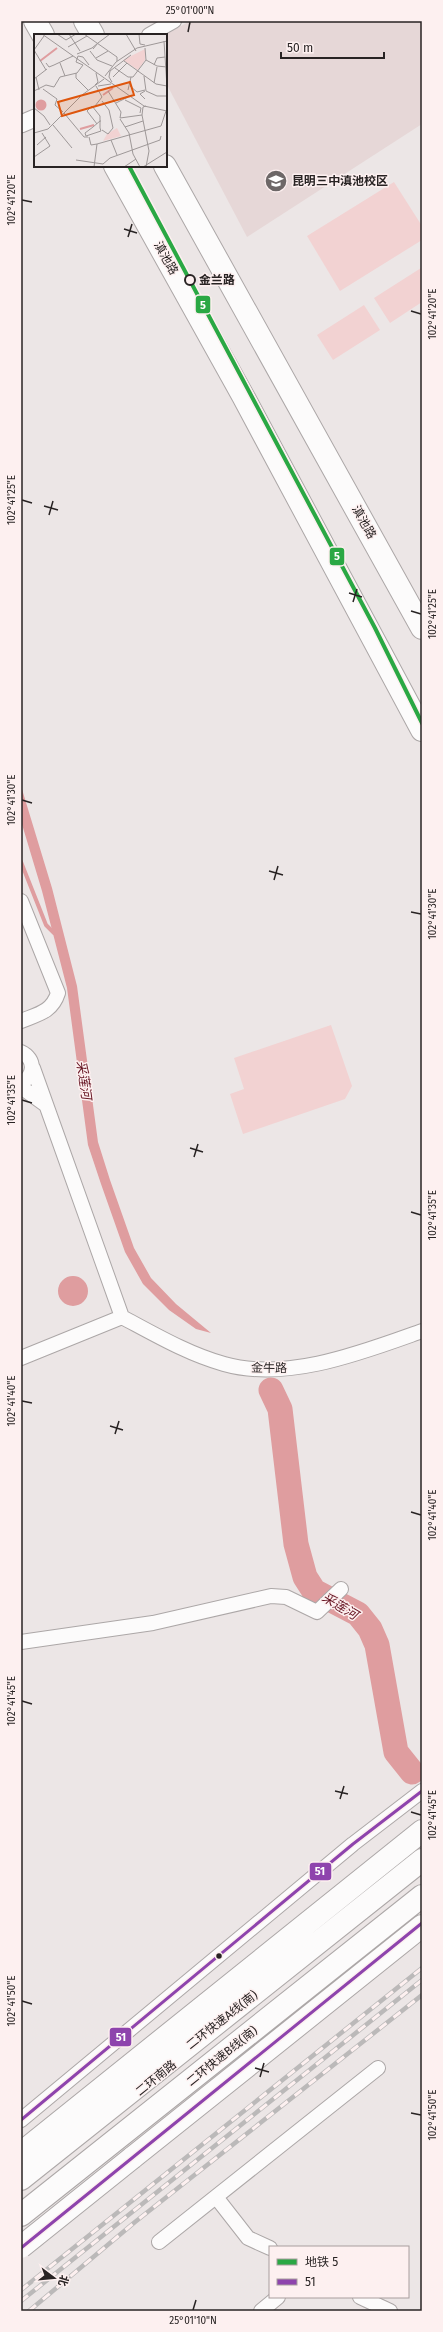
<svg xmlns="http://www.w3.org/2000/svg" width="443" height="2332" viewBox="0 0 443 2332" font-family="'Fira Sans','Noto Sans SC',sans-serif">
  <style>
    .built { fill: #e6d7d7 }
    .green { fill: #f2d2d2 }
    .water { fill: #df9d9f }
    .lines { fill: none; stroke-linecap: round; stroke-linejoin: round }
    .stream { stroke: #df9d9f; stroke-width: 4 }
    .river { stroke: #df9d9f; stroke-width: 25 }
    .minor-casing { stroke: #aca7a7; stroke-width: 16 }
    .tertiary-casing { stroke: #aca7a7; stroke-width: 19 }
    .primary-casing { stroke: #aca7a7; stroke-width: 24 }
    .trunk-casing { stroke: #aca7a7; stroke-width: 24 }
    .minor { stroke: #fcfbfb; stroke-width: 14 }
    .tertiary { stroke: #fcfbfb; stroke-width: 17 }
    .primary { stroke: #fcfbfb; stroke-width: 22 }
    .trunk { stroke: #fcfbfb; stroke-width: 22 }
    .rail-casing { stroke: #bbb9b9; stroke-width: 4.5 }
    .rail { stroke: #fdf0f0; stroke-width: 3; stroke-dasharray: 9; stroke-linecap: butt }
    .trunk-bridge-casing { stroke: #aca7a7; stroke-width: 24; stroke-linecap: butt }
    .trunk-bridge { stroke: #fcfbfb; stroke-width: 22 }
    .bus-1-casing { stroke: #fdf0f0; stroke-width: 6 }
    .bus-1 { stroke: #8e44ad; stroke-width: 3 }
    .metro-1-casing { stroke: #fdf0f0; stroke-width: 7 }
    .metro-1 { stroke: #2aa844; stroke-width: 4 }
    .ticks { fill: none; stroke: #282323; stroke-width: 1.5 }
    .stop-dot { fill: #fdf0f0; stroke: #282323; stroke-width: 2 }
    .bus-dot { fill: #282323; stroke: #fdf0f0; stroke-width: 1.5 }
    .labels { text-anchor: middle; dominant-baseline: central; stroke-width: 3; stroke-linejoin: round; paint-order: stroke }
    .poi-label { font-size: 12px; font-weight: bold; fill: #282323; stroke: #fdf0f0; text-anchor: start }
    .street-label { font-size: 12px; fill: #282323; stroke: #fdf0f0 }
    .stop-label { font-size: 12px; font-weight: bold; fill: #282323; stroke: #fdf0f0; text-anchor: start }
    .water-label { font-size: 13px; font-style: italic; fill: #63101e; stroke: #fdf0f0 }
    .inset-river { fill: none; stroke: #df9d9f; stroke-width: 2 }
    .inset-road { fill: none; stroke: #9e9898; stroke-width: 1 }
    .view { fill: #de560d; fill-opacity: 0.15; stroke: #de560d; stroke-width: 2 }
    .inset-edge { fill: none; stroke: #282323; stroke-width: 2 }
    .line-badge { stroke: #fdf0f0; stroke-width: 1.5 }
    .badge-label { font-size: 11px; text-anchor: middle; font-weight: bold; fill: #fff }
    .neatline { fill: none; stroke: #282323; stroke-width: 1.5 }
    .ticks-label { font-size: 10px; text-anchor: middle; fill: #282323 }
  </style>
  <rect width="100%" height="100%" fill="#ece6e6"/>
  <!-- built -->
  <path class="built" d="M 190,21 L 422,21 L 422,124 L 247,237 L 166,83 L 165,35 Z"/>
  <!-- green -->
  <path class="green" d="M 394,182 L 422,226 L 422,240 L 340,291 L 307,236 Z
    M 421,268 L 422,302 L 390,323 L 374,298 Z
    M 364,305 L 380,330 L 333,360 L 317,335 Z
    M 331,1025 L 352,1086 L 345,1099 L 243,1134 L 230,1094 L 244,1089 L 234,1058 Z"/>
  <!-- water -->
  <path class="water" d="M 21,786 L 52,888 L 77,986 L 98,1142 L 110,1180 L 134,1248 L 151,1278 L 176,1304 L 211,1333 L 196,1329 L 169,1310 L 143,1284 L 125,1252 L 101,1184 L 88,1145 L 67,988 L 42,891 L 21,821 Z
    M58 1291a15 15 0 1 1 30 0a15 15 0 1 1-30 0Z"/>
  <g class="lines">
    <!-- stream -->
    <path class="stream" d="M 21,862 L 46,925 L 54,933"/>
    <!-- river -->
    <path class="river" d="M 271,1390 L 280,1409 L 296,1544 L 305,1577 L 314,1591 L 358,1614 L 370,1629 L 377,1645 L 396,1752 L 412,1772"/>
    <!-- minor casing -->
    <g class="minor-casing">
      <path id="minor" d="M 149,35 L 174,21
        M 21,901 L 58,993 C 52,1012 38,1014 21,1021
        M 21,1052 C 36,1059 35,1076 21,1083
        M 33,1068 L 122,1317 C 154,1334 188,1354 224,1364 C 287,1382 363,1352 422,1331
        M 21,1087 L 46,1105
        M 21,1358 L 122,1317
        M 21,1642 L 153,1623 L 271,1596 L 286,1597 L 317,1612 L 341,1589
        M 21,2120 L 353,1844 L 422,1791
        M 216,2197 L 248,2238 L 270,2248
        M 159,2242 L 378,2068
        M 360,2297 L 390,2311
        M 261,2311 L 278,2297"/>
    </g>
    <!-- tertiary casing -->
    <g class="tertiary-casing">
      <path id="tertiary" d="M 21,124 L 35,118"/>
    </g>
    <!-- primary casing -->
    <g class="primary-casing">
      <path id="primary" d="M 35,21 L 43,35
        M 85,21 L 93,35
        M 115,166 L 243,396 L 422,730
        M 165,166 L 422,628"/>
    </g>
    <!-- trunk casing -->
    <g class="trunk-casing">
      <path id="trunk" d="M 21,2153 L 422,1831
        M 132,2158 L 422,1926
        M 21,2179 L 422,1860
        M 21,2215 L 422,1896"/>
    </g>
    <!-- minor -->
    <use href="#minor" class="minor"/>
    <!-- tertiary -->
    <use href="#tertiary" class="tertiary"/>
    <!-- primary -->
    <use href="#primary" class="primary"/>
    <!-- trunk -->
    <use href="#trunk" class="trunk"/>
    <!-- rail casing -->
    <g class="rail-casing">
      <path id="rail" d="M 21,2290 L 422,1968
        M 21,2301 L 422,1980
        M 29,2311 L 135,2222 L 422,1995"/>
    </g>
    <!-- rail -->
    <use href="#rail" class="rail"/>
    <!-- trunk-bridge casing -->
    <g class="trunk-bridge-casing">
      <path id="trunk-bridge" d="M 21,2247 L 132,2158"/>
    </g>
    <!-- trunk-bridge -->
    <use href="#trunk-bridge" class="trunk-bridge"/>
    <!-- bus-1 casing -->
    <g class="bus-1-casing">
      <path id="bus-1" d="M 21,2120 L 353,1844 L 422,1791
        M 21,2248 L 422,1923"/>
    </g>
    <!-- bus-1 -->
    <use href="#bus-1" class="bus-1"/>
    <!-- metro-1 casing -->
    <g class="metro-1-casing">
      <path id="metro-1" d="M 129,166 L 375,628 L 422,723"/>
    </g>
    <!-- metro-1 -->
    <use href="#metro-1" class="metro-1"/>
  </g>
  <!-- ticks -->
  <path class="ticks" d="M 188,32 L 190,22M 22,200 L 32,202M 124,229 L 137,233M 128,237 L 132,224M 411,311 L 421,314M 22,500 L 32,503M 44,506 L 58,510M 49,515 L 53,501M 349,593 L 362,597M 353,602 L 357,589M 411,611 L 421,614M 22,800 L 32,803M 269,871 L 283,875M 274,880 L 278,866M 411,912 L 421,914M 22,1100 L 32,1103M 190,1148 L 203,1152M 194,1157 L 198,1144M 411,1212 L 421,1215M 22,1401 L 32,1403M 110,1426 L 123,1430M 115,1434 L 119,1421M 411,1512 L 421,1515M 22,1701 L 32,1704M 335,1791 L 348,1794M 340,1799 L 344,1786M 411,1812 L 421,1815M 22,2001 L 32,2004M 255,2068 L 269,2072M 260,2077 L 264,2063M 411,2113 L 421,2115M 193,2310 L 196,2300"/>
  <!-- icons -->
  <defs>
    <g id="school-disc" transform="scale(1.15)"><circle r="9.5" fill="#6d6767" stroke="#fdf0f0"/><path d="M0-5L7-2L0 1L-7-2ZM-4 1L0 2.5L4 1V4Q0 6-4 4Z" fill="#fff"/></g>
  </defs>
  <g fill-rule="evenodd">
    <use href="#school-disc" x="276" y="181"/>
  </g>
  <!-- markers -->
  <circle class="stop-dot" cx="190" cy="280" r="5"/>
  <circle class="bus-dot" cx="219" cy="1956" r="3.5"/>
  <g class="labels">
    <!-- poi labels -->
    <g class="poi-label">
      <text x="292" y="181">昆明三中滇池校区</text>
    </g>
    <!-- street labels -->
    <g class="street-label">
      <text transform="translate(166 258) rotate(61)">滇池路</text>
      <text transform="translate(364 522) rotate(61)">滇池路</text>
      <text transform="translate(269 1368) rotate(1)">金牛路</text>
      <text transform="translate(222 2020) rotate(-38)">二环快速A线(南)</text>
      <text transform="translate(222 2056) rotate(-39)">二环快速B线(南)</text>
      <text transform="translate(156 2078) rotate(-39)">二环南路</text>
    </g>
    <!-- stop labels -->
    <g class="stop-label">
      <text x="199" y="280">金兰路</text>
    </g>
    <!-- water labels -->
    <g class="water-label">
      <text transform="translate(84 1080) rotate(82)">采莲河</text>
      <text transform="translate(340 1606) rotate(31)">采莲河</text>
    </g>
  </g>
  <!-- overview -->
  <g transform="translate(34 34)">
    <rect width="133" height="133" fill="#ece6e6"/>
    <path d="M 111,15 L 111,26 L 104,36 L 89,26 ZM 83,94 L 87,102 L 69,107 L 73,100 Z" fill="#f2d2d2"/>
    <path d="M1.5 71a5.5 5.5 0 1 1 11 0a5.5 5.5 0 1 1-11 0Z" fill="#df9d9f"/>
    <path class="inset-river" d="M 6,27 L 23,14M 69,61 L 79,54M 46,95 L 60,91"/>
    <path class="inset-road" d="M 8,0 L 110,72 L 133,77M 23,0 L 32,6 L 42,0M 35,0 L 46,17M 50,0 L 83,23 L 83,27M 92,0 L 102,17M 105,0 L 106,10 L 111,11M 130,7 L 133,53M 64,9 L 76,0M 34,13 L 53,2M 58,14 L 64,9 L 59,15M 0,16 L 12,36M 0,16 L 10,2M 56,17 L 63,26 L 78,32M 43,20 L 58,14M 62,24 L 74,17M 112,26 L 123,32 L 133,33M 90,27 L 122,50 L 133,52M 12,29 L 15,33 L 20,31 L 39,22M 26,29 L 31,42M 49,31 L 42,28 L 44,22 L 49,23 L 55,31M 120,31 L 123,24 L 131,23M 81,34 L 94,43 L 99,43 L 112,26 L 111,14M 42,39 L 42,44 L 54,56M 71,42 L 82,28 L 103,14 L 133,7M 110,42 L 112,57 L 123,62 L 133,62M 2,43 L 5,56M 79,43 L 93,29M 0,45 L 13,35M 78,48 L 75,43 L 76,37 L 97,21M 120,49 L 123,33M 61,51 L 64,48 L 62,39M 64,52 L 77,50M 96,52 L 103,58 L 111,56M 9,55 L 23,65 L 21,71 L 29,78M 94,56 L 97,43M 0,57 L 12,51 L 20,53 L 26,43 L 43,39 L 49,31M 74,57 L 87,78 L 86,84M 111,65 L 106,60 L 111,57M 91,66 L 107,74 L 106,79M 82,69 L 94,63M 61,72 L 68,63 L 62,52M 0,74 L 10,82 L 16,91M 30,79 L 50,103 L 54,103M 86,84 L 108,81M 86,85 L 95,99 L 99,120 L 106,133M 63,90 L 53,77 L 58,72 L 66,82 L 66,94 L 67,97 L 52,102 L 51,99 L 59,93 L 66,87 L 67,87M 19,91 L 38,114M 91,93 L 109,87M 68,96 L 74,100 L 79,94 L 75,76 L 68,67M 0,99 L 14,95 L 48,61 L 70,45M 55,103 L 57,111 L 63,110 L 127,92 L 132,77M 77,106 L 83,121M 3,111 L 12,103M 0,123 L 16,112 L 8,99M 42,126 L 69,130 L 76,124 L 126,106 L 127,102M 60,133 L 63,110M 90,133 L 102,125M 109,133 L 133,118M 112,133 L 115,117 L 108,81 L 109,73 L 112,72"/>
    <path class="view" d="M 96,48 L 100,61 L 28,82 L 24,68 Z"/>
    <rect width="133" height="133" class="inset-edge"/>
  </g>
  <g class="line-badge">
    <rect x="195" y="295" width="16" height="19" rx="4" fill="#2aa844"/>
    <rect x="329" y="547" width="16" height="19" rx="4" fill="#2aa844"/>
    <rect x="309" y="1862" width="23" height="19" rx="4" fill="#8e44ad"/>
    <rect x="109" y="2027" width="23" height="20" rx="4" fill="#8e44ad"/>
  </g>
  <g class="badge-label">
    <text x="203" y="309">5</text>
    <text x="337" y="560">5</text>
    <text x="320" y="1875">51</text>
    <text x="121" y="2041">51</text>
  </g>
  <!-- border -->
  <rect width="443" height="2332" fill="none" stroke="#fdf0f0" stroke-width="44"/>
  <!-- legend -->
  <rect x="269" y="2246" width="140" height="52" fill="#fdf0f0" stroke="#a89e9e"/>
  <rect x="277" y="2259" width="20" height="6" fill="#2aa844" stroke="#a89e9e"/>
  <text x="305" y="2266" font-size="12" fill="#282323">地铁 5</text>
  <rect x="277" y="2279" width="20" height="6" fill="#8e44ad" stroke="#a89e9e"/>
  <text x="305" y="2286" font-size="12" fill="#282323">51</text>
  <!-- north arrow -->
  <g transform="translate(54 2278) rotate(106)" stroke="#fdf0f0" stroke-width="3" paint-order="stroke">
  <path d="M0-3L7 15L0 10L-7 15Z" fill="#282323"/>
  <text y="-6" font-size="11" font-weight="bold" text-anchor="middle" fill="#282323">北</text>
  </g>
  <!-- scale -->
  <path d="M281 52v6h103v-6" fill="none" stroke="#282323" stroke-width="2"/>
  <text x="287" y="52" font-size="12" fill="#282323" stroke="#fdf0f0" stroke-width="3" paint-order="stroke">50 m</text>
  <rect x="22" y="22" width="399" height="2288" class="neatline"/>
  <g class="ticks-label">
    <text x="190" y="14">25°01'00"N</text>
    <text transform="translate(11 200) rotate(-90)" y="4">102°41'20"E</text>
    <text transform="translate(432 314) rotate(-90)" y="4">102°41'20"E</text>
    <text transform="translate(11 500) rotate(-90)" y="4">102°41'25"E</text>
    <text transform="translate(432 614) rotate(-90)" y="4">102°41'25"E</text>
    <text transform="translate(11 800) rotate(-90)" y="4">102°41'30"E</text>
    <text transform="translate(432 914) rotate(-90)" y="4">102°41'30"E</text>
    <text transform="translate(11 1100) rotate(-90)" y="4">102°41'35"E</text>
    <text transform="translate(432 1215) rotate(-90)" y="4">102°41'35"E</text>
    <text transform="translate(11 1401) rotate(-90)" y="4">102°41'40"E</text>
    <text transform="translate(432 1515) rotate(-90)" y="4">102°41'40"E</text>
    <text transform="translate(11 1701) rotate(-90)" y="4">102°41'45"E</text>
    <text transform="translate(432 1815) rotate(-90)" y="4">102°41'45"E</text>
    <text transform="translate(11 2001) rotate(-90)" y="4">102°41'50"E</text>
    <text transform="translate(432 2115) rotate(-90)" y="4">102°41'50"E</text>
    <text x="193" y="2324">25°01'10"N</text>
  </g>
</svg>
